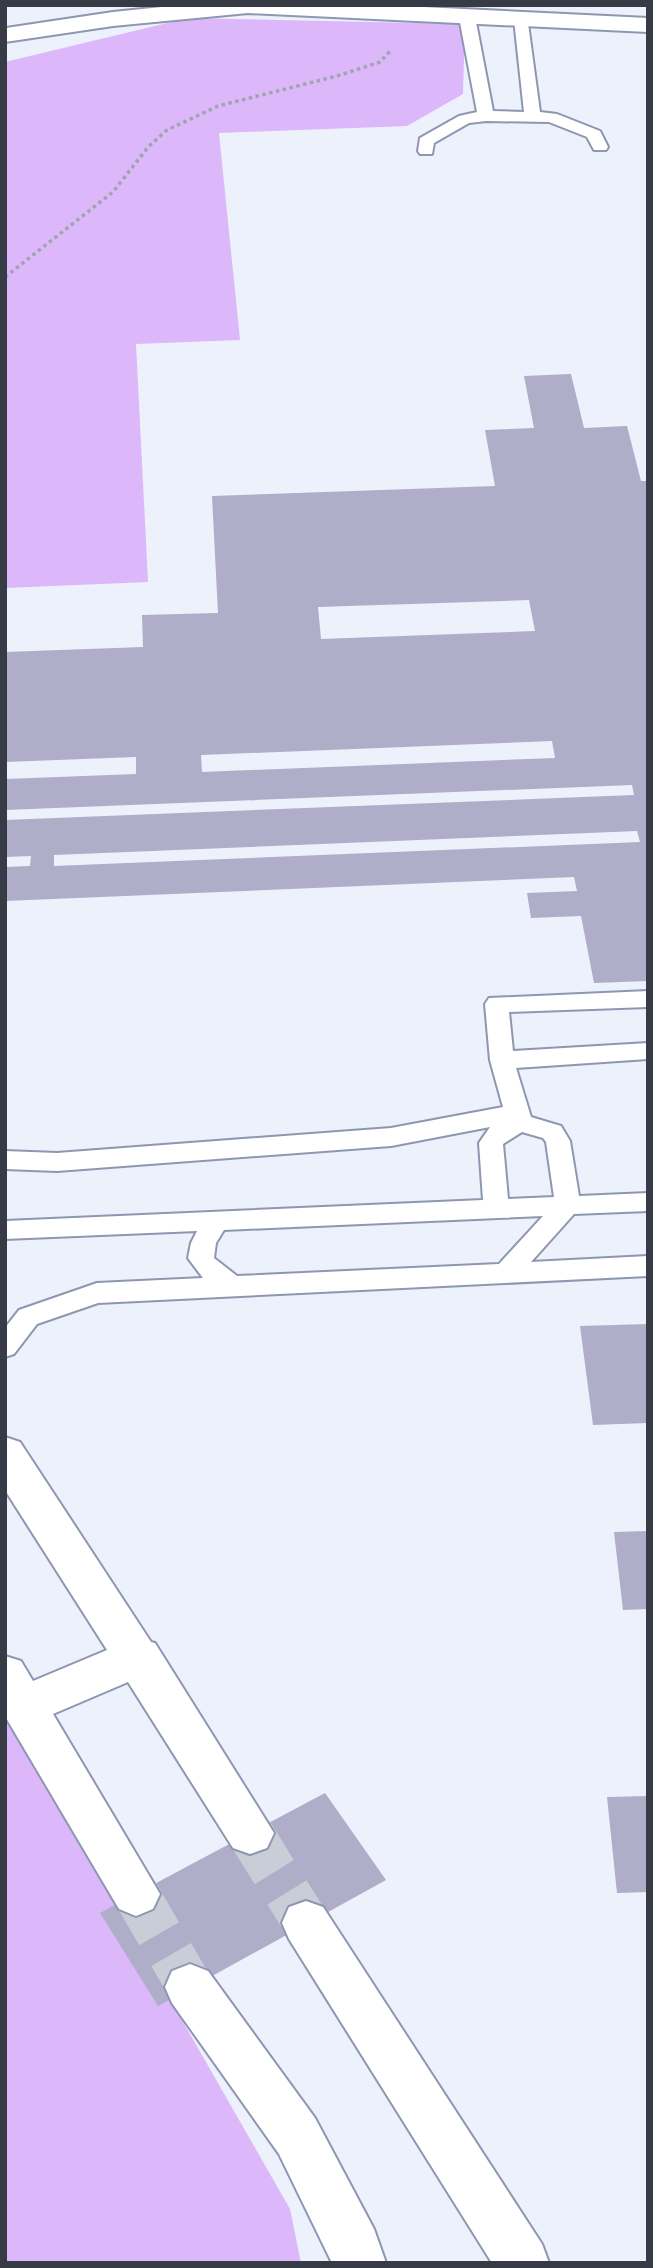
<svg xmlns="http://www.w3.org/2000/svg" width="653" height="2268" viewBox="0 0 653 2268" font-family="'Public Sans',sans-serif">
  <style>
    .green { fill: #dcb7fa }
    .building { fill: #afadc8; fill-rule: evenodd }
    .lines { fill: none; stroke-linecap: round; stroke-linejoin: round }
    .secondary-tunnel { stroke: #c8cdd8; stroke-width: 46; stroke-dasharray: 46 24; stroke-linecap: butt }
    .lane-casing { stroke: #8d97b0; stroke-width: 4 }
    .secondary-casing { stroke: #8d97b0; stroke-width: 4 }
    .path { stroke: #a0a4af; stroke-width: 3.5; stroke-dasharray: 3.5 3.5; stroke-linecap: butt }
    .lane { fill: #fff; fill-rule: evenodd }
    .secondary { fill: #fff; fill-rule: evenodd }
  </style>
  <rect width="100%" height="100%" fill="#ecf1fc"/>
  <!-- green -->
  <path class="green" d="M 188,18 L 465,24 L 463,94 L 407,126 L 219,133 L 240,340 L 136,344 L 148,582 L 5,588 L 5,62 Z
    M 5,1711 L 290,2209 L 301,2263 L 5,2263 Z"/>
  <!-- building -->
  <path class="building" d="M 571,374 L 584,428 L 627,426 L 641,481 L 648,481 L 648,981 L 594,983 L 581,916 L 531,918 L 527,893 L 577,891 L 574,877 L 5,901 L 5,867 L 30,866 L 31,856 L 5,857 L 5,820 L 634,795 L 632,785 L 5,810 L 5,779 L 136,774 L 136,757 L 5,762 L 5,652 L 143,647 L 142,615 L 218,613 L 212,496 L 495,486 L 485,430 L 534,428 L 524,376 ZM 529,600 L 535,631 L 321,639 L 318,607 ZM 552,741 L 555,758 L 202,772 L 201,755 ZM 637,831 L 640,842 L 54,866 L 54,855 Z
    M 648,1324 L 648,1423 L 593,1425 L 580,1326 Z
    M 648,1531 L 648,1609 L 623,1610 L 614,1532 Z
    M 325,1793 L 386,1880 L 158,2006 L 100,1913 Z
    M 648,1796 L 648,1892 L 617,1893 L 607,1797 Z"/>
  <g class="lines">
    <!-- secondary-tunnel -->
    <path class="secondary-tunnel" d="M 250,1833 L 306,1923
      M 136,1894 L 190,1987"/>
    <!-- lane casing -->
    <g class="lane-casing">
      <path id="lane" d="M 467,12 L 475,17 L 493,111 L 524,112 L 514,19 L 522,14 L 527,16 L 540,112 L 557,114 L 600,131 L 608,147 L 606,150 L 594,150 L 587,137 L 549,122 L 486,121 L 469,123 L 434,143 L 432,154 L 420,154 L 418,151 L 420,138 L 459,116 L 477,112 L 459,17 Z
        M 648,991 L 648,1007 L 509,1012 L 513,1051 L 648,1043 L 648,1059 L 516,1068 L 531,1117 L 561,1126 L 570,1141 L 579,1196 L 648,1193 L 648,1211 L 574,1214 L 531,1262 L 648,1256 L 648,1276 L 98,1303 L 37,1324 L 14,1354 L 5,1357 L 5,1328 L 19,1310 L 97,1283 L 203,1278 L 188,1258 L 191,1243 L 197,1231 L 5,1239 L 5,1221 L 483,1200 L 479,1143 L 490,1127 L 391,1146 L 57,1171 L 5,1169 L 5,1151 L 57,1153 L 391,1128 L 503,1107 L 490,1060 L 485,1004 L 489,998 ZM 522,1132 L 543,1138 L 546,1142 L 554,1197 L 508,1199 L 503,1144 ZM 543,1216 L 499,1264 L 237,1276 L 214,1258 L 216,1243 L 224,1230 Z"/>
    </g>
    <!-- secondary casing -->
    <g class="secondary-casing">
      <path id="secondary" d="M 181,5 L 383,5 L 648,18 L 648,32 L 248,13 L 113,26 L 5,42 L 6,28 L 113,12 Z
        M 5,1437 L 20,1442 L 151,1642 L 155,1643 L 274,1833 L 267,1848 L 250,1854 L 233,1848 L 128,1682 L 53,1714 L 160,1894 L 153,1909 L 136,1916 L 119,1909 L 5,1716 L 5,1656 L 21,1661 L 33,1681 L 107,1650 L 5,1490 Z
        M 306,1901 L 323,1907 L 542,2244 L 549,2263 L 492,2263 L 289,1939 L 282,1923 L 289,1907 Z
        M 190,1964 L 208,1971 L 315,2118 L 374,2229 L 386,2263 L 332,2263 L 279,2154 L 172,2003 L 165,1987 L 172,1971 Z"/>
    </g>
    <!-- path -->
    <path class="path" d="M 5,277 L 113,192 L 149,146 L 167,130 L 218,106 L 337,76 L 380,62 L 391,50"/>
    <!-- lane -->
    <use href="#lane" class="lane"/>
    <!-- secondary -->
    <use href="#secondary" class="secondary"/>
  </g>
  <!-- border -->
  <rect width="653" height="2268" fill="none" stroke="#373b46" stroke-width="14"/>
</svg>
